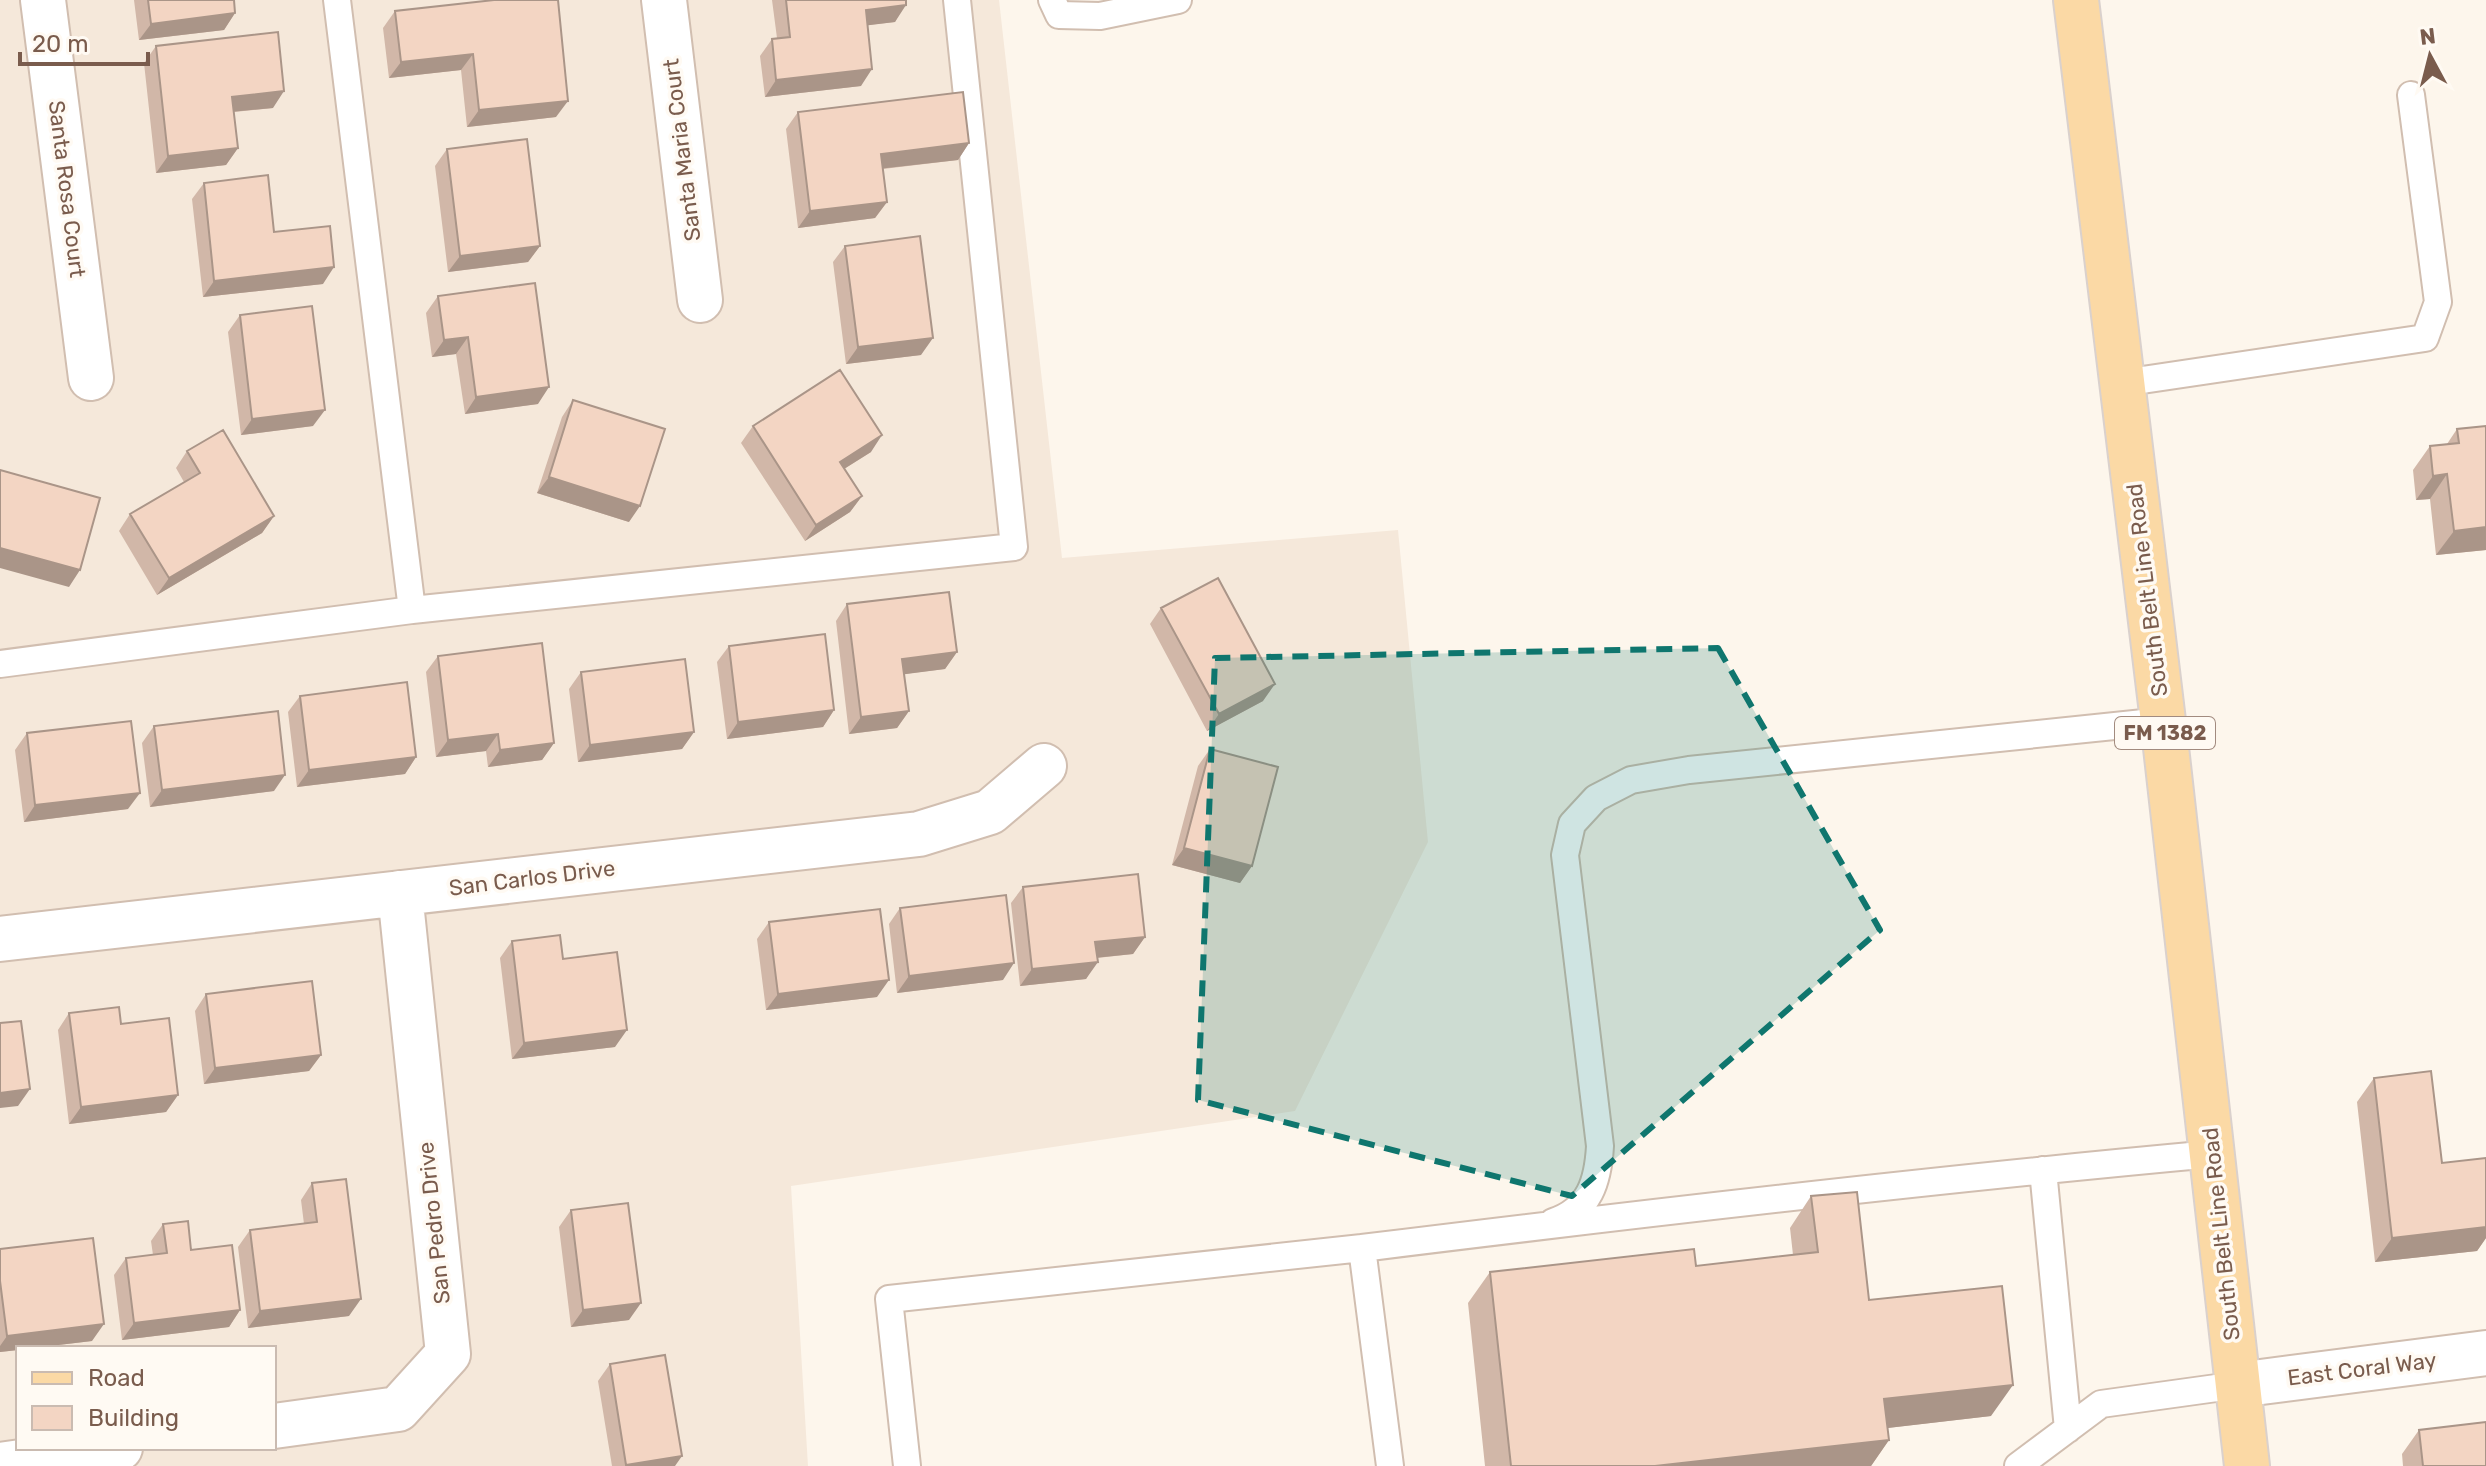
<svg xmlns="http://www.w3.org/2000/svg" width="2486" height="1466" viewBox="0 0 2486 1466" font-family="Rubik,sans-serif">
  <style>
    .residential { fill: #f5e8da; fill-rule: evenodd }
    .lines { fill: none; stroke-linecap: round; stroke-linejoin: round }
    .service-casing { stroke: #d1beb0; stroke-width: 30 }
    .minor-casing { stroke: #d1beb0; stroke-width: 48 }
    .primary-casing { stroke: #dad1cd; stroke-width: 48 }
    .service { stroke: #fff; stroke-width: 26 }
    .minor { stroke: #fff; stroke-width: 44 }
    .primary { stroke: #fbd9a5; stroke-width: 44 }
    .wall { fill: #d1b7a8 }
    .shaded-wall { fill: #aa9588 }
    .building { fill: #f3d5c3; stroke: #aa9588; stroke-width: 2 }
    .marked { fill: #0f766e; fill-opacity: 0.2; stroke: #0f766e; stroke-width: 6; stroke-dasharray: 16 10; stroke-linejoin: round }
    .labels { text-anchor: middle; dominant-baseline: central; stroke-width: 7; stroke-linejoin: round; paint-order: stroke }
    .shield { fill: #fffaf3; stroke: #a28b7f; stroke-width: 2 }
    .shield-label { font-size: 20px; font-weight: bold; fill: #7a5c4d }
    .street-label { font-size: 22px; fill: #7a5c4d; stroke: #fffaf3 }
  </style>
  <rect width="100%" height="100%" fill="#fdf6ec"/>
  <!-- residential -->
  <path class="residential" d="M 0,0 L 999,0 L 1062,558 L 1398,530 L 1428,842 L 1295,1111 L 791,1186 L 808,1466 L 0,1466 ZM 18,1348 L 274,1348 L 274,1448 L 18,1448 Z"/>
  <g class="lines">
    <!-- service casing -->
    <g class="service-casing">
      <path id="service" d="M 337,0 L 412,610
        M 1052,0 L 1059,15 L 1100,16 L 1178,0
        M 2122,383 L 2425,338 L 2438,302 L 2411,95
        M 0,664 L 412,610 L 1014,547 L 957,0
        M 2043,1170 L 2068,1429
        M 1553,1222 C 1590,1210 1598,1181 1600,1146 L 1565,855 L 1572,824 L 1596,798 L 1631,780 L 1689,770 L 2163,721
        M 907,1466 L 889,1299 L 1362,1248
        M 1390,1466 L 1362,1248 C 1645,1213 1928,1180 2212,1154
        M 2018,1466 L 2101,1404 L 2238,1385"/>
    </g>
    <!-- minor casing -->
    <g class="minor-casing">
      <path id="minor" d="M 43,0 L 91,378
        M 664,0 L 700,300
        M 0,939 L 919,834 L 990,812 L 1044,766
        M 2238,1385 L 2486,1353
        M 274,1426 L 398,1409 L 448,1354 L 400,893
        M 0,1465 L 120,1448"/>
    </g>
    <!-- primary casing -->
    <g class="primary-casing">
      <path id="primary" d="M 2076,0 L 2163,721 L 2247,1466"/>
    </g>
    <!-- service -->
    <use href="#service" class="service"/>
    <!-- minor -->
    <use href="#minor" class="minor"/>
    <!-- primary -->
    <use href="#primary" class="primary"/>
  </g>
  <!-- wall -->
  <path class="wall" d="M 134,0 L 234,0 L 235,13 L 224,30 L 139,40 Z
    M 494,0 L 556,117 L 467,127 L 461,70 L 389,78 L 383,28 L 395,11 Z
    M 772,0 L 906,0 L 895,22 L 868,25 L 861,86 L 765,97 L 760,56 L 772,39 L 777,38 Z
    M 156,46 L 273,108 L 234,112 L 238,148 L 226,165 L 156,173 L 144,63 Z
    M 798,112 L 969,143 L 958,160 L 883,169 L 887,202 L 875,218 L 798,228 L 786,129 Z
    M 447,149 L 540,246 L 528,262 L 448,272 L 435,166 Z
    M 204,183 L 274,232 L 323,284 L 203,297 L 192,199 Z
    M 845,246 L 921,355 L 846,364 L 833,262 Z
    M 438,296 L 538,404 L 465,414 L 456,354 L 432,357 L 426,313 Z
    M 240,315 L 313,426 L 241,435 L 228,332 Z
    M 573,400 L 629,522 L 537,493 L 562,417 Z
    M 753,426 L 871,452 L 844,469 L 862,496 L 850,512 L 805,541 L 741,443 Z
    M 2486,426 L 2486,550 L 2436,555 L 2430,499 L 2416,500 L 2413,470 L 2430,446 L 2447,444 L 2457,429 Z
    M 187,451 L 274,516 L 262,533 L 157,595 L 119,531 L 130,514 L 184,482 L 176,468 Z
    M 847,604 L 957,652 L 945,669 L 904,674 L 909,711 L 897,728 L 849,734 L 836,621 Z
    M 1161,608 L 1263,701 L 1207,731 L 1150,624 Z
    M 729,646 L 834,710 L 823,727 L 727,739 L 717,662 Z
    M 438,656 L 554,743 L 542,760 L 488,767 L 486,751 L 436,757 L 426,672 Z
    M 581,672 L 694,732 L 682,749 L 578,762 L 569,689 Z
    M 300,696 L 416,757 L 405,774 L 297,787 L 288,712 Z
    M 154,726 L 274,791 L 150,807 L 142,743 Z
    M 27,733 L 128,809 L 24,822 L 15,750 Z
    M 1210,749 L 1252,866 L 1240,883 L 1172,865 L 1198,766 Z
    M 1023,887 L 1145,937 L 1133,954 L 1097,958 L 1086,979 L 1020,986 L 1011,903 Z
    M 900,908 L 1003,980 L 897,993 L 889,924 Z
    M 769,922 L 877,997 L 766,1010 L 757,939 Z
    M 512,941 L 563,959 L 615,1047 L 512,1059 L 500,958 Z
    M 206,994 L 321,1055 L 309,1071 L 204,1084 L 195,1011 Z
    M 69,1013 L 121,1024 L 178,1095 L 166,1112 L 69,1124 L 58,1030 Z
    M 2374,1078 L 2442,1163 L 2486,1158 L 2486,1238 L 2477,1251 L 2375,1262 L 2357,1102 Z
    M 312,1183 L 349,1316 L 248,1328 L 238,1247 L 250,1230 L 304,1224 L 301,1200 Z
    M 1811,1196 L 1869,1300 L 1991,1416 L 1887,1428 L 1889,1440 L 1871,1466 L 1485,1466 L 1468,1303 L 1490,1272 L 1696,1266 L 1793,1255 L 1790,1228 Z
    M 571,1210 L 629,1320 L 571,1327 L 559,1227 Z
    M 163,1224 L 191,1250 L 240,1310 L 229,1327 L 122,1340 L 114,1275 L 126,1258 L 153,1255 L 151,1241 Z
    M 0,1249 L 92,1341 L 33,1348 L 18,1348 L 18,1350 L 0,1352 Z
    M 610,1364 L 675,1466 L 612,1466 L 598,1381 Z
    M 2419,1430 L 2486,1466 L 2403,1466 L 2402,1454 Z"/>
  <!-- shaded-wall -->
  <path class="shaded-wall" d="M 906,5 L 895,22 L 854,27 L 866,10 Z
    M 235,13 L 224,30 L 139,40 L 151,24 Z
    M 473,54 L 461,70 L 389,78 L 401,62 Z
    M 872,69 L 861,86 L 765,97 L 776,80 Z
    M 284,91 L 273,108 L 220,113 L 232,97 Z
    M 568,101 L 556,117 L 467,127 L 479,110 Z
    M 969,143 L 958,160 L 869,170 L 881,154 Z
    M 238,148 L 226,165 L 156,173 L 168,156 Z
    M 887,202 L 875,218 L 798,228 L 810,211 Z
    M 540,246 L 528,262 L 448,272 L 460,256 Z
    M 334,267 L 323,284 L 203,297 L 214,281 Z
    M 468,337 L 456,354 L 432,357 L 444,340 Z
    M 933,338 L 921,355 L 846,364 L 858,347 Z
    M 549,387 L 538,404 L 465,414 L 476,397 Z
    M 325,410 L 313,426 L 241,435 L 252,419 Z
    M 882,435 L 871,452 L 828,479 L 840,462 Z
    M 2447,474 L 2430,499 L 2416,500 L 2433,476 Z
    M 549,477 L 640,506 L 629,522 L 537,493 Z
    M 862,496 L 850,512 L 805,541 L 816,525 Z
    M 274,516 L 262,533 L 157,595 L 169,578 Z
    M 2486,527 L 2486,550 L 2436,555 L 2454,531 Z
    M 0,548 L 80,570 L 69,587 L 0,568 Z
    M 957,652 L 945,669 L 891,676 L 902,659 Z
    M 1275,684 L 1263,701 L 1207,731 L 1219,714 Z
    M 834,710 L 823,727 L 727,739 L 738,722 Z
    M 909,711 L 897,728 L 849,734 L 861,717 Z
    M 694,732 L 682,749 L 578,762 L 590,745 Z
    M 498,734 L 486,751 L 436,757 L 448,740 Z
    M 554,743 L 542,760 L 488,767 L 500,750 Z
    M 416,757 L 405,774 L 297,787 L 309,770 Z
    M 285,775 L 274,791 L 150,807 L 162,790 Z
    M 140,793 L 128,809 L 24,822 L 35,805 Z
    M 1184,848 L 1252,866 L 1240,883 L 1172,865 Z
    M 1145,937 L 1133,954 L 1084,959 L 1095,942 Z
    M 1098,962 L 1086,979 L 1020,986 L 1032,969 Z
    M 1014,963 L 1003,980 L 897,993 L 909,976 Z
    M 889,980 L 877,997 L 766,1010 L 778,994 Z
    M 627,1030 L 615,1047 L 512,1059 L 524,1043 Z
    M 321,1055 L 309,1071 L 204,1084 L 215,1068 Z
    M 30,1089 L 18,1106 L 0,1108 L 0,1093 Z
    M 178,1095 L 166,1112 L 69,1124 L 81,1107 Z
    M 2486,1227 L 2486,1238 L 2477,1251 L 2375,1262 L 2392,1238 Z
    M 361,1299 L 349,1316 L 248,1328 L 260,1311 Z
    M 641,1303 L 629,1320 L 571,1327 L 583,1310 Z
    M 240,1310 L 229,1327 L 122,1340 L 134,1323 Z
    M 104,1324 L 92,1341 L 33,1348 L 18,1348 L 18,1350 L 0,1352 L 0,1346 L 7,1336 Z
    M 2013,1385 L 1991,1416 L 1862,1431 L 1884,1399 Z
    M 1889,1440 L 1871,1466 L 1655,1466 Z
    M 682,1456 L 675,1466 L 626,1466 L 626,1465 Z"/>
  <!-- building -->
  <path class="building" d="M 148,0 L 234,0 L 235,13 L 151,24 Z
    M 494,0 L 558,0 L 568,101 L 479,110 L 473,54 L 401,62 L 395,11 Z
    M 786,0 L 906,0 L 906,5 L 866,10 L 872,69 L 776,80 L 772,39 L 790,37 Z
    M 278,32 L 284,91 L 232,97 L 238,148 L 168,156 L 156,46 Z
    M 963,92 L 969,143 L 881,154 L 887,202 L 810,211 L 798,112 Z
    M 527,139 L 540,246 L 460,256 L 447,149 Z
    M 268,175 L 274,232 L 330,226 L 334,267 L 214,281 L 204,183 Z
    M 920,236 L 933,338 L 858,347 L 845,246 Z
    M 535,283 L 549,387 L 476,397 L 468,337 L 444,340 L 438,296 Z
    M 312,306 L 325,410 L 252,419 L 240,315 Z
    M 840,370 L 882,435 L 840,462 L 862,496 L 816,525 L 753,426 Z
    M 573,400 L 665,429 L 640,506 L 549,477 Z
    M 2486,426 L 2486,527 L 2454,531 L 2447,474 L 2433,476 L 2430,446 L 2459,443 L 2457,429 Z
    M 223,430 L 274,516 L 169,578 L 130,514 L 200,473 L 187,451 Z
    M 0,470 L 100,498 L 80,570 L 0,548 Z
    M 1218,578 L 1275,684 L 1219,714 L 1161,608 Z
    M 949,592 L 957,652 L 902,659 L 909,711 L 861,717 L 847,604 Z
    M 825,634 L 834,710 L 738,722 L 729,646 Z
    M 542,643 L 554,743 L 500,750 L 498,734 L 448,740 L 438,656 Z
    M 685,659 L 694,732 L 590,745 L 581,672 Z
    M 407,682 L 416,757 L 309,770 L 300,696 Z
    M 278,711 L 285,775 L 162,790 L 154,726 Z
    M 131,721 L 140,793 L 35,805 L 27,733 Z
    M 1210,749 L 1278,767 L 1252,866 L 1184,848 Z
    M 1138,874 L 1145,937 L 1095,942 L 1098,962 L 1032,969 L 1023,887 Z
    M 1006,895 L 1014,963 L 909,976 L 900,908 Z
    M 880,909 L 889,980 L 778,994 L 769,922 Z
    M 560,935 L 563,959 L 617,952 L 627,1030 L 524,1043 L 512,941 Z
    M 312,981 L 321,1055 L 215,1068 L 206,994 Z
    M 119,1007 L 121,1024 L 169,1018 L 178,1095 L 81,1107 L 69,1013 Z
    M 21,1021 L 30,1089 L 0,1093 L 0,1023 Z
    M 2431,1071 L 2442,1163 L 2486,1158 L 2486,1227 L 2392,1238 L 2374,1078 Z
    M 346,1179 L 361,1299 L 260,1311 L 250,1230 L 317,1222 L 312,1183 Z
    M 1857,1192 L 1869,1300 L 2002,1286 L 2013,1385 L 1884,1399 L 1889,1440 L 1655,1466 L 1511,1466 L 1490,1272 L 1694,1249 L 1696,1266 L 1818,1252 L 1811,1196 Z
    M 628,1203 L 641,1303 L 583,1310 L 571,1210 Z
    M 188,1221 L 191,1250 L 232,1245 L 240,1310 L 134,1323 L 126,1258 L 167,1253 L 163,1224 Z
    M 93,1238 L 104,1324 L 7,1336 L 0,1281 L 0,1249 Z
    M 665,1355 L 682,1456 L 626,1465 L 610,1364 Z
    M 2486,1422 L 2486,1466 L 2423,1466 L 2419,1430 Z"/>
  <!-- marked area -->
  <path class="marked" d="M 1718,648 L 1880,930 L 1572,1196 L 1198,1100 L 1215,658 Z"/>
  <g class="labels">
    <!-- shield labels -->
    <rect class="shield" x="2115" y="717" width="100" height="32" rx="6"/>
    <g class="shield-label">
      <text x="2165" y="733">FM 1382</text>
    </g>
    <!-- street labels -->
    <g class="street-label">
      <text transform="translate(682 150) rotate(-97)">Santa Maria Court</text>
      <text transform="translate(67 189) rotate(83)">Santa Rosa Court</text>
      <text transform="translate(2147 590) rotate(-97)">South Belt Line Road</text>
      <text transform="translate(532 878) rotate(-7)">San Carlos Drive</text>
      <text transform="translate(434 1223) rotate(-96)">San Pedro Drive</text>
      <text transform="translate(2221 1234) rotate(-96)">South Belt Line Road</text>
      <text transform="translate(2362 1369) rotate(-7)">East Coral Way</text>
    </g>
  </g>
  <!-- legend -->
  <rect x="16" y="1346" width="260" height="104" fill="#fffaf3" stroke="#cabbb1" stroke-width="2"/>
  <rect x="32" y="1372" width="40" height="12" fill="#fbd9a5" stroke="#cabbb1" stroke-width="2"/>
  <text x="88" y="1386" font-size="24" fill="#7a5c4d">Road</text>
  <rect x="32" y="1406" width="40" height="24" fill="#f3d5c3" stroke="#cabbb1" stroke-width="2"/>
  <text x="88" y="1426" font-size="24" fill="#7a5c4d">Building</text>
  <!-- north arrow -->
  <g transform="translate(2430 56) rotate(353)" stroke="#fffaf3" stroke-width="6" paint-order="stroke">
  <path d="M0-6L14 30L0 20L-14 30Z" fill="#7a5c4d"/>
  <text y="-12" font-size="22" font-weight="bold" text-anchor="middle" fill="#7a5c4d">N</text>
  </g>
  <!-- scale -->
  <path d="M20 52v12h128v-12" fill="none" stroke="#7a5c4d" stroke-width="4"/>
  <text x="32" y="52" font-size="24" fill="#7a5c4d" stroke="#fffaf3" stroke-width="6" paint-order="stroke">20 m</text>
</svg>
